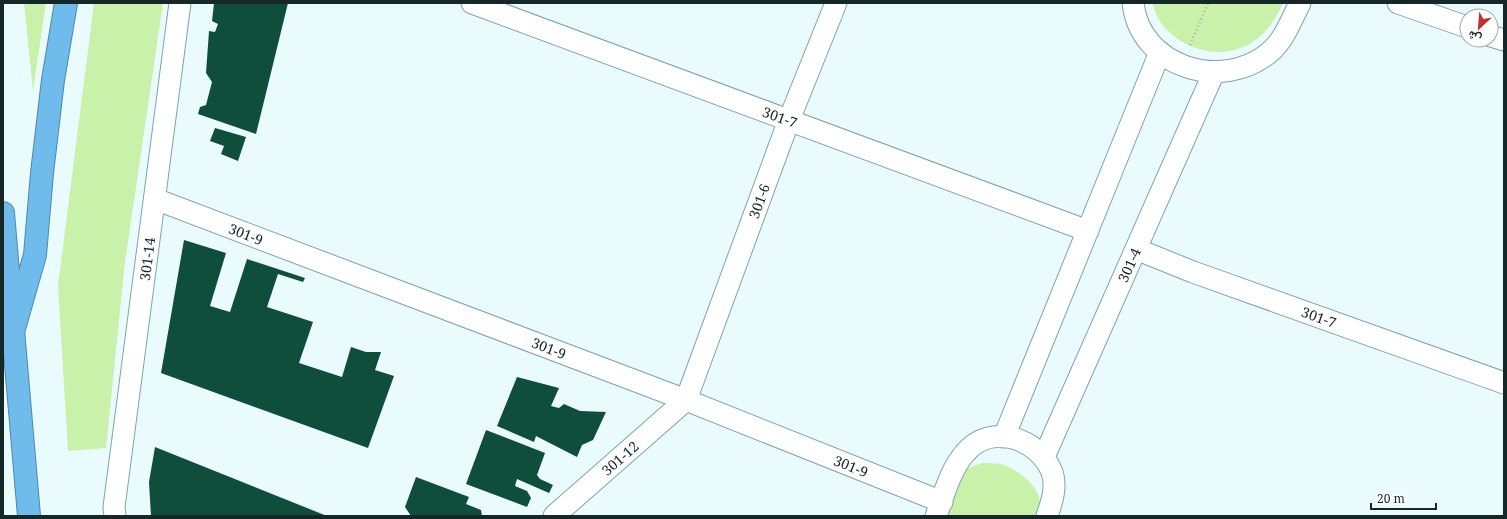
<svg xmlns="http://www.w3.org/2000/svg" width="1507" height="519" viewBox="0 0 1507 519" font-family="'Noto Serif',Vazirmatn,serif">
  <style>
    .green { fill: #c9f1aa }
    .building { fill: #0e4e3a }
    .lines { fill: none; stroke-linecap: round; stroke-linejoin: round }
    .minor-casing { stroke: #7ba6aa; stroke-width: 23 }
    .motorway-casing { stroke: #5088a7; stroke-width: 24 }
    .path { stroke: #a2b3b5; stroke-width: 2.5; stroke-dasharray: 1 3; stroke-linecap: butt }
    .minor { stroke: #fff; stroke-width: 21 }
    .motorway { stroke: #6fbcec; stroke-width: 22 }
    .labels { text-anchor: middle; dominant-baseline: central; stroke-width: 4; stroke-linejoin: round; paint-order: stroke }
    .street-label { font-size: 14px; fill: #162728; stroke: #fff }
  </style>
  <rect width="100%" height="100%" fill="#eafbfd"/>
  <!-- green -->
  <path class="green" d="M 24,3 L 46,3 L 33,91 Z
    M 94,3 L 163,3 L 125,262 L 106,448 L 68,451 L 58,286 Z
    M 1152,3 L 1283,3 C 1276,18 1268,32 1254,41 C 1223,63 1179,50 1159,20 C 1156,15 1154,8 1152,3 Z
    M 982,463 C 988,463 995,463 1001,464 C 1016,468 1041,487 1040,504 C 1040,508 1037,513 1036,516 L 947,516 L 966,469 Z"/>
  <!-- building -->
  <path class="building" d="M 214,3 L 288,3 L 256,134 L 198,114 L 200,107 L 206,105 L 212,82 L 206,73 L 209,31 L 215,32 L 218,24 L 212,21 Z
    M 215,128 L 246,137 L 238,161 L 221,154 L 224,146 L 210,141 Z
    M 184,240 L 226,253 L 210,306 L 230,312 L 247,259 L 305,278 L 303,282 L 278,274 L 267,307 L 313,322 L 299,363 L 342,377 L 351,347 L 366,352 L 381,352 L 375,370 L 394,376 L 368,448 L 161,373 Z
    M 517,377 L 559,388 L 551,406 L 559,408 L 564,404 L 580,411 L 606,412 L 593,440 L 582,445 L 577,457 L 536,436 L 534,442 L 497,426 Z
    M 486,430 L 545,453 L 537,475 L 540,479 L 553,485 L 549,493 L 517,479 L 515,486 L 527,491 L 531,498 L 527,507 L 466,484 Z
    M 155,447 L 327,516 L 151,516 L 149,482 Z
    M 416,477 L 469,497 L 466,504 L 481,510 L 482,516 L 411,516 L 405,507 Z"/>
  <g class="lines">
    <!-- minor casing -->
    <g class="minor-casing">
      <path id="minor" d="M 472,3 L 1088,231
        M 1133,3 C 1140,68 1223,92 1270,52 C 1285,39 1291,20 1300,3
        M 1398,3 L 1467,27
        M 1491,36 L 1504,40
        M 155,199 L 686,400 L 942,502
        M 1136,249 L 1193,272 L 1504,383
        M 1004,437 L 1160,52
        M 1044,457 L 1214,72
        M 115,516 L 114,507 L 180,3
        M 554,516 L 686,400 L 789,120 L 836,3
        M 936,516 C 944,495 950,470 965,453 C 991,422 1038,438 1052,472 C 1057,486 1052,502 1047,516"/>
    </g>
    <!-- motorway casing -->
    <g class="motorway-casing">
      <path id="motorway" d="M 3,213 L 29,516
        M 13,332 L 35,255 L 42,173 L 53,80 L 66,3"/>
    </g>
    <!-- path -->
    <path class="path" d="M 1190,45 L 1208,3"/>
    <!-- minor -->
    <use href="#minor" class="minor"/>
    <!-- motorway -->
    <use href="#motorway" class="motorway"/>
  </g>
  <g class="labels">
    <!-- street labels -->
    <g class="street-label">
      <text transform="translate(780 117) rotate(20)">301-7</text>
      <text transform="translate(759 201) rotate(-70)">301-6</text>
      <text transform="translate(246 234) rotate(21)">301-9</text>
      <text transform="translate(147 259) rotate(-83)">301-14</text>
      <text transform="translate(1129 265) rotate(-66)">301-4</text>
      <text transform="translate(1319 317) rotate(20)">301-7</text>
      <text transform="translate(549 348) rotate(21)">301-9</text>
      <text transform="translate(620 458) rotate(-41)">301-12</text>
      <text transform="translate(851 466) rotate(22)">301-9</text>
    </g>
  </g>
  <!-- border -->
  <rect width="1507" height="519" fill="none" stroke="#162728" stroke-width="8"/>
  <!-- north arrow -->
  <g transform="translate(1479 28) rotate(206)"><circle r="19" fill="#ffffff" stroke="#a2a9a9"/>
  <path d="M0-3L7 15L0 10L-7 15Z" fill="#c0322c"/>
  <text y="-6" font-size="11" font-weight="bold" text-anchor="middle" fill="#162728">ش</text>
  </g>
  <!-- scale -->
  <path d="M1371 503v6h65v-6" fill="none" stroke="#162728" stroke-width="2"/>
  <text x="1377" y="503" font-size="12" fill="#162728" stroke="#ffffff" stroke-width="3" paint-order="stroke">20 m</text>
</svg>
